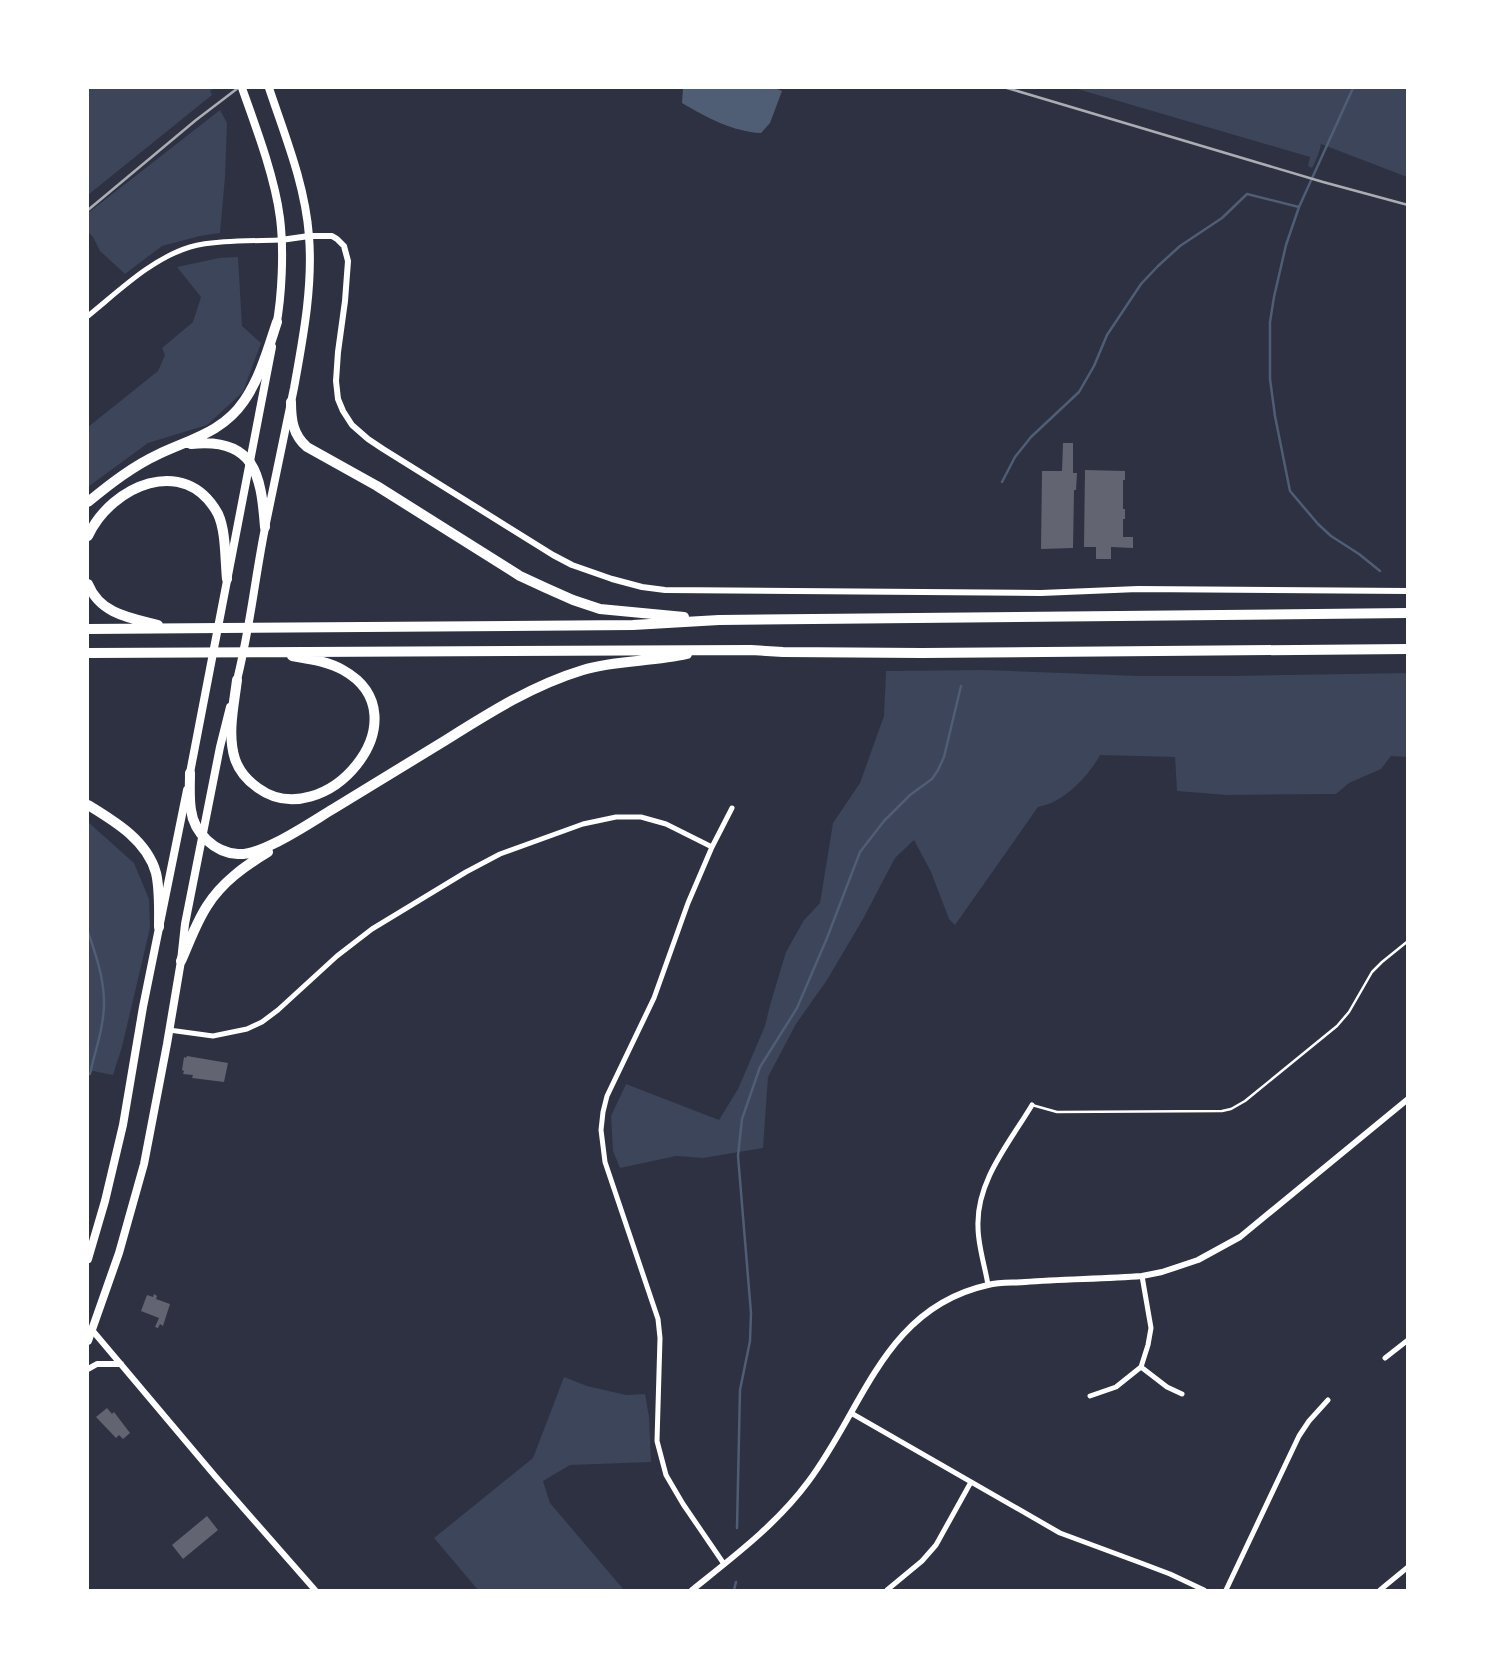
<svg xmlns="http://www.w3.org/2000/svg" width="1495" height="1678" viewBox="0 0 1495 1678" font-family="Bitter,serif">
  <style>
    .green { fill: #3c4559 }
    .water { fill: #4f5d75 }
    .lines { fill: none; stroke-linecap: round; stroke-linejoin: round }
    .stream { stroke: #4f5d75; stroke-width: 2.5 }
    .building { fill: #626471 }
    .service { stroke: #fff; stroke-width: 2.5 }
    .minor { stroke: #fff; stroke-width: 5 }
    .tertiary { stroke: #fff; stroke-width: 6 }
    .primary { stroke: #fff; stroke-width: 8 }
    .motorway { stroke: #fff; stroke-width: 10 }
    .rail { stroke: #abadb3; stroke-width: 2.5 }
  </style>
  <rect width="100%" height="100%" fill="#2d3142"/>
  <!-- green -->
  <path class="green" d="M 88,88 L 215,88 L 210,91 L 212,95 L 88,195 Z
    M 1074,88 L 1407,88 L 1407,177 L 1321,144 C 1320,152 1316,160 1312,168 L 1308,166 L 1310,157 Z
    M 220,110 L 227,123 L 225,177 L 220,233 L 200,236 L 162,246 L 125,274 L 100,251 L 93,237 L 88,232 L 88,213 Z
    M 238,257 L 242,326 L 261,343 L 243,392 L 207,425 L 148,443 L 88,487 L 88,427 L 158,371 L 165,355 L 162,348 L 193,322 L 201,297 L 177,267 L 219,258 Z
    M 985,670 L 1140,676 L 1231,676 L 1407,673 L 1407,757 L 1391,756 L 1381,769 L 1349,783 L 1336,794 L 1227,795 L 1177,791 L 1175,757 L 1100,755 C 1091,772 1073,792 1055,801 C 1050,804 1044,805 1038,807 L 955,925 L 949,919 L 931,872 L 914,840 L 895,858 L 863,919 L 827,980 L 796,1024 L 768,1077 L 763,1148 L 703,1158 L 676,1156 L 620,1168 L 613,1151 L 611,1116 L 626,1084 L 719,1120 L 738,1089 L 765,1026 L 770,1005 L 786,952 L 804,920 L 820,903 L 833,823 L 860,783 L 884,716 L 886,671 Z
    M 88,822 L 134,863 L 149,899 L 150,928 L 122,1047 L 113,1075 L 88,1070 Z
    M 564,1377 L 587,1386 L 626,1395 L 645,1394 L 649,1417 L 651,1462 L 570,1465 L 543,1481 L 550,1503 L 624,1590 L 478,1590 L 434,1538 L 533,1458 Z"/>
  <!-- water -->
  <path class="water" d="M 683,88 L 775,88 L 782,91 L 770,123 L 761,133 C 733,132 706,117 682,103 Z"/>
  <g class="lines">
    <!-- stream -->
    <path class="stream" d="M 1353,88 L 1299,207 L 1286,245 L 1274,297 L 1270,322 L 1270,379 L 1275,416 L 1290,491 L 1318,524 L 1331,536 L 1359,554 L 1380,571
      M 1002,482 L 1015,457 L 1031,437 L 1079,392 L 1094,366 L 1107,335 L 1141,284 L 1158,266 L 1180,246 L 1222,218 L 1247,194 L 1299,207
      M 88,932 C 96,955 104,978 104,1003 C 104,1027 95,1051 90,1074
      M 737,1528 L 740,1390 L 750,1341 L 751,1313 L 738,1156 L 742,1119 L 760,1067 L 797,1008 L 827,938 L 860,852 L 884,821 L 910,795 L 932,779 L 938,770 L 944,757 L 961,686
      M 734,1590 L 736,1582"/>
  </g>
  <!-- building -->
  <path class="building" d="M 1063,443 L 1073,443 L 1073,473 L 1077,473 L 1076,490 L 1074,490 L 1073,548 L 1041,549 L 1042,471 L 1062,471 Z
    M 1085,470 L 1125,471 L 1125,480 L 1123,480 L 1123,509 L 1125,509 L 1125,519 L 1123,519 L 1123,537 L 1133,537 L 1133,548 L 1111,547 L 1111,559 L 1096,559 L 1096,547 L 1084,547 Z
    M 187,1056 L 228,1063 L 224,1082 L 192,1078 L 193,1075 L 183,1074 L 184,1071 L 182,1070 L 184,1057 L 186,1058 Z
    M 154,1294 L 157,1296 L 156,1299 L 170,1304 L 163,1326 L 160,1324 L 158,1328 L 155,1327 L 159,1318 L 141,1311 L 147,1295 L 153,1297 Z
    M 107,1408 L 112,1414 L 114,1412 L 130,1433 L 123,1439 L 119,1435 L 116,1438 L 96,1417 Z
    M 207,1516 L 218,1530 L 183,1559 L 172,1545 Z"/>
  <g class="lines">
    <!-- service -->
    <path class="service" d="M 1032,1105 L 1057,1112 L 1222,1111 L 1231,1109 L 1245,1101 L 1337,1026 L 1349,1012 L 1372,972 L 1382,962 L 1408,941"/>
    <!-- minor -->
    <path class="minor" d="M 88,316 C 119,291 151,259 190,247 C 214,240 255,241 281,240
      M 169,1030 L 213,1036 L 247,1029 L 262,1022 L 278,1010 L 337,956 L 372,929 L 466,872 L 500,854 L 583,824 L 616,817 L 641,817 L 666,824 L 712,847
      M 988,1285 C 985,1266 978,1246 978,1227 C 976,1181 1010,1142 1032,1105
      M 1385,1358 L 1408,1340
      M 1141,1367 L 1167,1387 L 1182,1394
      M 1090,1396 L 1116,1387 L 1141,1367 L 1148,1345 L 1151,1328 L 1142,1276
      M 851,1413 L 1060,1533 L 1141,1563 L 1170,1574 L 1204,1590
      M 724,1564 L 683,1504 L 666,1475 L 657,1441 L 660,1338 L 658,1319 L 605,1162 L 601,1130 L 603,1112 L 607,1096 L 654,998 L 688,903 L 712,847 L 732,808
      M 887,1590 L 922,1561 L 936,1545 L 971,1482
      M 1226,1590 L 1299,1436 L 1309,1421 L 1328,1400
      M 1380,1590 L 1408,1567"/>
    <!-- tertiary -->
    <path class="tertiary" d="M 281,240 L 309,236 L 332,236 L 337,239 L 344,246 L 348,261 L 345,301 L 338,352 L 336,381 L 338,399 L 343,411 L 352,425 L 368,439 L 383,449 L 553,555 L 572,565 L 612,579 L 642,587 L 665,590 L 1041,593 L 1138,589 L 1408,591
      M 92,1330 L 215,1476 L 315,1590
      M 88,1369 L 97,1364 L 121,1364
      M 692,1590 C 733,1557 776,1525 808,1482 C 864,1408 884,1308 988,1285 C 1000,1282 1013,1283 1025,1282 C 1064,1279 1103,1279 1142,1276 L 1162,1272 L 1198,1260 L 1240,1237 L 1408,1099"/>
    <!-- primary -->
    <path class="primary" d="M 242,88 C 256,127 275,178 280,218 C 284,250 282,296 276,327
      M 236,684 C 250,631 255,576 266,523 C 275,478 285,433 294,388 C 303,338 313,287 309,236 C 305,184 285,136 269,88
      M 189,778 L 272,347
      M 88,1259 L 105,1201 L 123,1125 L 143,1007 L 187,790
      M 88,1341 L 119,1253 L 144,1164 L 167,1044 L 181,961 L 185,924 L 220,747 L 230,707"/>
    <!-- motorway -->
    <path class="motorway" d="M 291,402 C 291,420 293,435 307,447 L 377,486 L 520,576 L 546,588 L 573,600 L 600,609 L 684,617
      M 191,444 C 255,437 261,475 265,527
      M 88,502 C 110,484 133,466 159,454 C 191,439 223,432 244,401 C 260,378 268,349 277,322
      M 88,536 C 111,486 185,453 218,514 C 226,531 225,559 227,579
      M 88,584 C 100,614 130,618 158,625
      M 88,629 L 633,625 L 719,620 L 1408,613
      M 88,653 L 751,650 L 783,652 L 922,653 L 1408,649
      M 237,680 C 234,705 227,734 235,759 C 239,771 248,781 258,788 C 324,836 427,717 343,670 C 327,661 309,659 292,656
      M 190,773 C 190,785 189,798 191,810 C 194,833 215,853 238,854 C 262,856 311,822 333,809 C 370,786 408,763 446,740 C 489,713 533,685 583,670 C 616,660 653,662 687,654
      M 88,805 C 114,821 147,840 156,873 C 160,890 159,910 159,927
      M 181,961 C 189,943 196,923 207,906 C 222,882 245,866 268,852"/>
    <!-- rail -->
    <path class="rail" d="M 1007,88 L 1323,182 L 1408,205
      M 88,210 L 196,120 L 238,88"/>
  </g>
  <!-- border -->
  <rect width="1495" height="1678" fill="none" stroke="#ffffff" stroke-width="178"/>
</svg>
